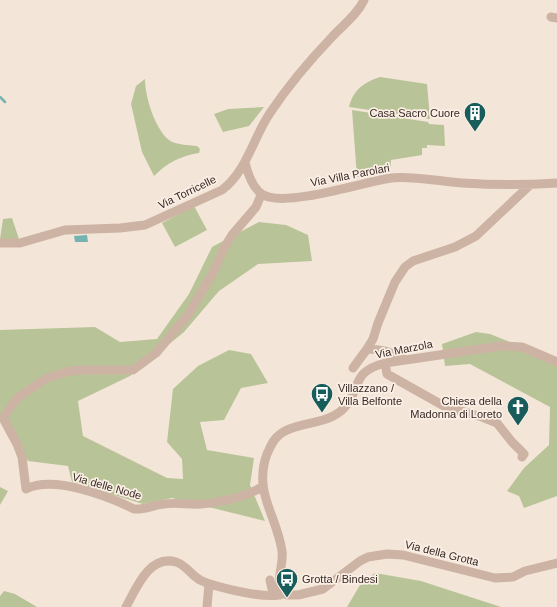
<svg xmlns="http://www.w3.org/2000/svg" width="557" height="607" viewBox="0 0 557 607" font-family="Arial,sans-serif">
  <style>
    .green { fill: #b8c497 }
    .water { fill: #75b3b1 }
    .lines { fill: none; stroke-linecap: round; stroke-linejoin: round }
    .stream { stroke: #75b3b1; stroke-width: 2.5 }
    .street { stroke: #cdb3a3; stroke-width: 9 }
    .labels { text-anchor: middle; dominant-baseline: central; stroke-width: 3.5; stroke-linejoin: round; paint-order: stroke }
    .poi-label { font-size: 11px; fill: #372a26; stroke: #fbefe5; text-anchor: end }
    .street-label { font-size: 11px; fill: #372a26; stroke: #fbefe5 }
  </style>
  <rect width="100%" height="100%" fill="#f4e5d9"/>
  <!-- green -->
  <path class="green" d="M 380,77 L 427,84 L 430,119 L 349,107 C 353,90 364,82 380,77 Z
    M 145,79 C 145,97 155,129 169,140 C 176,145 188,145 197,146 L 200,149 L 199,153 C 180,156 167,163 154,176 L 142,152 L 134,117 L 131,104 L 136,86 Z
    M 264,107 L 249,126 L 223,132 L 214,114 L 228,109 Z
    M 352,110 L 428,122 L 429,124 L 444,125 L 445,146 L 427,145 L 427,148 L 422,148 L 422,155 L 391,160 L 390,172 L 357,177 Z
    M 194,206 L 207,230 L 175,247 L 162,223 Z
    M 12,218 L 19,239 L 0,239 L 3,219 Z
    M 259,222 L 286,225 L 308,235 L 312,261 L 258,264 L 219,291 L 184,332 L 130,376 L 78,401 L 83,436 L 167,478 L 183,479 L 182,459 L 167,442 L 173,389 L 198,366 L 229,350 L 251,354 L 268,383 L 241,388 L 224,420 L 200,422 L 207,450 L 254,458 L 250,485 L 265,521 L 172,498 L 143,504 L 72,482 L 68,466 L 28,461 L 0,418 L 0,330 L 95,327 L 120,342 L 157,339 L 189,294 L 212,247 Z
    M 476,332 L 490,334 L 557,361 L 557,496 L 524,508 L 519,496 L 507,491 L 524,468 L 549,445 L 550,407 L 470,364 L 445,366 L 442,344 Z
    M 0,487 L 8,491 L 0,505 Z
    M 375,573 L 421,581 L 501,607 L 347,607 L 363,580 Z
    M 4,591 L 15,594 L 37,607 L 0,607 L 0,596 Z"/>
  <!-- water -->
  <path class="water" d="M 87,235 L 88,242 L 75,242 L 74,236 Z"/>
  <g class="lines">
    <!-- stream -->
    <path class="stream" d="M 0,97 L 5,102"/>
    <!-- street -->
    <path class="street" d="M 551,17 L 557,18
      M 245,162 C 248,175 254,194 269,197 C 296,204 360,183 391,178 C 408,175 444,182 463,183 C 494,185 526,185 557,183
      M 261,195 L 256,207 L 232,235 L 224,248 L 214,271 L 188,315 L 156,353 L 133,370 L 84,370 L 70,371 L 47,378 L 17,398 L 3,418 L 17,444 L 22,457 L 26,489 C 54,475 108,496 134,509 C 145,510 153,505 164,504 C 176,502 188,505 201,504 C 222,502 243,498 262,487
      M 0,243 L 20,243 L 65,230 L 120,228 L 145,225 L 222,190 C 247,171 253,138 270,113 C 288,86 310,60 332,37 C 343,25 357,15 364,0
      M 404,359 C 393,352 381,349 367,349 L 373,339 L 378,323 L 395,282 L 405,267 L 413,261 L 455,247 L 476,236 L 530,185
      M 385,363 L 387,374 L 444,406 L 482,417 L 497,423 L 512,442 L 524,454 L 522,457
      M 353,368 L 367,349
      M 270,580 L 272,589 L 280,595
      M 283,593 C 275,578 284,566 282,551 C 277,516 253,492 267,454 C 270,448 272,441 278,436 C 293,421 328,426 344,408 C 362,389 350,372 385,363 L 501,346 L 522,347 L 557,362
      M 283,593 L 287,595 L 298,595 L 323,589 L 360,561 L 368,557 L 387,554 L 403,555 L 495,578 L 513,577 L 525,571 L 557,563
      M 126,607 C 136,589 149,554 176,562 C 186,565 191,575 200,580 C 212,586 274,602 283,593
      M 207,607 L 209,584"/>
  </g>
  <!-- icons -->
  <defs>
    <g id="building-pin" transform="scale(1.15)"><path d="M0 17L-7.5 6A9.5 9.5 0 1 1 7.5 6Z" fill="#185c5c" stroke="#fbefe5"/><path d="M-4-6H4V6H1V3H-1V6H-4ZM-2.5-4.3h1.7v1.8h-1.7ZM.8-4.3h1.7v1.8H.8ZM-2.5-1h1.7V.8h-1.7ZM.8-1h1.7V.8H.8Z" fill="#fff"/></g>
    <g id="bus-pin" transform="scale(1.15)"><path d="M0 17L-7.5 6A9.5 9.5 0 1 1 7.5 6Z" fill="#185c5c" stroke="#fbefe5"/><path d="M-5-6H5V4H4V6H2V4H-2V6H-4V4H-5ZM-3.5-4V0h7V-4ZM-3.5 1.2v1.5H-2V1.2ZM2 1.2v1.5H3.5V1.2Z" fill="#fff"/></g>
    <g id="church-pin" transform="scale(1.15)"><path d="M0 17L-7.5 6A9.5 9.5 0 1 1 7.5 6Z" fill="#185c5c" stroke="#fbefe5"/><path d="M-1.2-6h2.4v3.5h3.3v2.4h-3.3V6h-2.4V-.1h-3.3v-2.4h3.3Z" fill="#fff"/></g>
  </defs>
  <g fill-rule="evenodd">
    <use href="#building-pin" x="475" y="113"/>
    <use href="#bus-pin" x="322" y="394"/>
    <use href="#church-pin" x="518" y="407"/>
    <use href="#bus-pin" x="287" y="579"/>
  </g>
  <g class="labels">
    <!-- poi labels -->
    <g class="poi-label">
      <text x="460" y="113">Casa Sacro Cuore</text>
      <text x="338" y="388" text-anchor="start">Villazzano /<tspan x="338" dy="13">Villa Belfonte</tspan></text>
      <text x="502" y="401">Chiesa della<tspan x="502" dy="13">Madonna di Loreto</tspan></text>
      <text x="302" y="579" text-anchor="start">Grotta / Bindesi</text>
    </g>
    <!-- street labels -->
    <g class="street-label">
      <text transform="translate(350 175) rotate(-11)">Via Villa Parolari</text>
      <text transform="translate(187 192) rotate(-26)">Via Torricelle</text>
      <text transform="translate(404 349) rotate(-11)">Via Marzola</text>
      <text transform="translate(107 486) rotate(16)">Via delle Node</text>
      <text transform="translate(442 553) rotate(14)">Via della Grotta</text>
    </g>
  </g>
</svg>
